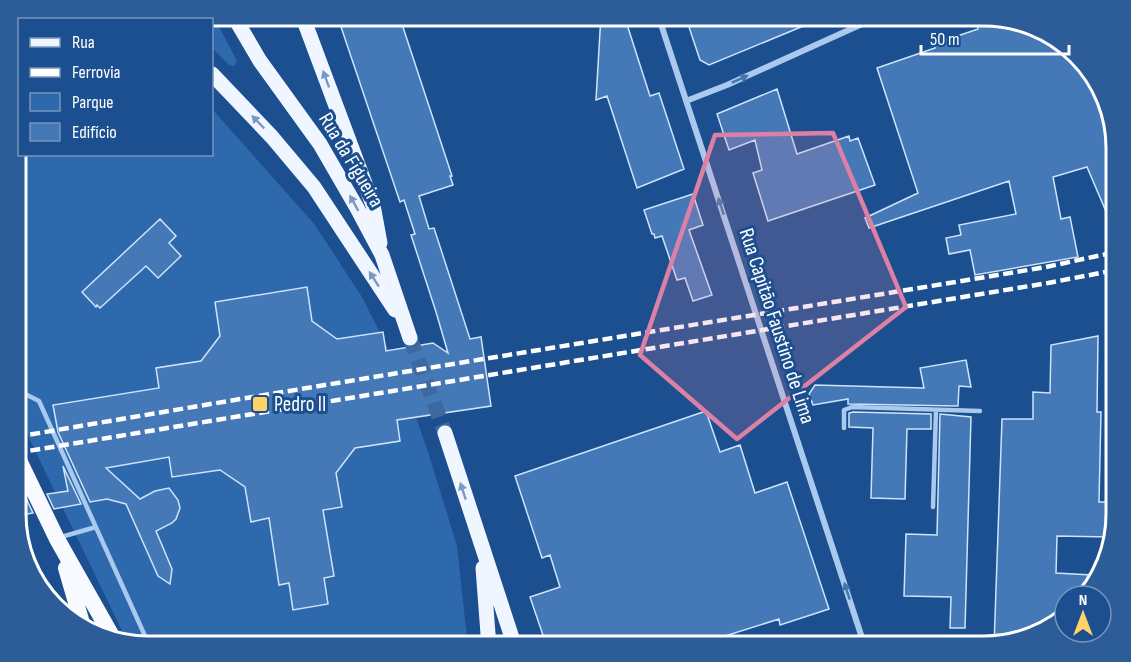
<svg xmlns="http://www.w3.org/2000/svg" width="1131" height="662" viewBox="0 0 1131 662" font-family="'Sofia Sans Condensed',sans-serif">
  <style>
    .green { fill: #2e69ad }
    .building { fill: #4478b7; stroke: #cfe3fa; stroke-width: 1.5 }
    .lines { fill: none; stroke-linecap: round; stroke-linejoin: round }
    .primary-tunnel { stroke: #3d69a0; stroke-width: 15; stroke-dasharray: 15 8; stroke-linecap: butt }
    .service { stroke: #a9c9ee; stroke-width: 4.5 }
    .minor { stroke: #a9c9ee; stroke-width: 6 }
    .primary { stroke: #f0f6ff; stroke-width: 15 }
    .trunk { stroke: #f8faff; stroke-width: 16 }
    .rail { stroke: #fff; stroke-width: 4.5; stroke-dasharray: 10 4.5; stroke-linecap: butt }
    .oneway { fill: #7b9ac1 }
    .oneway2 { fill: #4674ac }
    .marked { fill: #dd80a5; fill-opacity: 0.2; stroke: #dd80a5; stroke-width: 4.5; stroke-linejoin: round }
    .poi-dot { fill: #ffd166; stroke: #1b4f8f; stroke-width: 2 }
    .labels { text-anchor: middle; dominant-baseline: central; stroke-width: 6; stroke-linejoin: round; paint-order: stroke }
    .street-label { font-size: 21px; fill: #fff; stroke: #1b4f8f }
    .poi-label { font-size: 21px; fill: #fff; stroke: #1b4f8f; text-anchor: start }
    .rim { fill: none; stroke: #fff; stroke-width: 3 }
  </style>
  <rect width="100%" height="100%" fill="#1b4f8f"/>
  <!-- green -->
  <path class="green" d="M 179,15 L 213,15 L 237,61 L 234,66 L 229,65 L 212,48 L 212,20 L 183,19 Z
    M 212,109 L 315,225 L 362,297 L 401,374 L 429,455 L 457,546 L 468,647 L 147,647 L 127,641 L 16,411 L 16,131 L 19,120 L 20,154 L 212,154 Z"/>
  <!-- building -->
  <path class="building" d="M 337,15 L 399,15 L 452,176 L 450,176 L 453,185 L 419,196 L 429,229 L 434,228 L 470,339 L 481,337 L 491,406 L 397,420 L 400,441 L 355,448 L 336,473 L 342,507 L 323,510 L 334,576 L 324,578 L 328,604 L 293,610 L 289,583 L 279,585 L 269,518 L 251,522 L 245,487 L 220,470 L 172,477 L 169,457 L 106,468 L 140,499 L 155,491 L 169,488 L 178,500 L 180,508 L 176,519 L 172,523 L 156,531 L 172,569 L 170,584 L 158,576 L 126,504 L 107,499 L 90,502 L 58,432 L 53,405 L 159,388 L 156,368 L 201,361 L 220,336 L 215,302 L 307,287 L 312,321 L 337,339 L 383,332 L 386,351 L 433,343 L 448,353 L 436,312 L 411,235 L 415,234 L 404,200 L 400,202 Z
    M 601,15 L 624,15 L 650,96 L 659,93 L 684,169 L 637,188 L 607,96 L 596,100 Z
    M 685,15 L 830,15 L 709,65 L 700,60 Z
    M 973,15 L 984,15 L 1050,33 L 1098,81 L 1116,139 L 1116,235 L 1087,167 L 1053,177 L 1061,219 L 1070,217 L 1078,257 L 975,275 L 970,250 L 949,254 L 946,238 L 961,235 L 959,225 L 1016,214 L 1009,181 L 869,228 L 865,218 L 918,193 L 877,68 L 935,48 L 934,44 L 978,29 Z
    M 777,89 L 797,154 L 849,136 L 850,141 L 858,138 L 875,185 L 768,221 L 753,173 L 762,170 L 755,140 L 729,150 L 717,114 Z
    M 693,194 L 703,225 L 689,230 L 712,295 L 693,301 L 685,278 L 677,280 L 662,236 L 655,238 L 654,234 L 652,234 L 644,210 Z
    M 160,219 L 176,236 L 169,243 L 181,256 L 158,278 L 146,266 L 100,308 L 97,305 L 96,307 L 82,292 Z
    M 1098,336 L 1097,412 L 1101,412 L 1099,502 L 1116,502 L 1116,523 L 1111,537 L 1057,536 L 1056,573 L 1092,575 L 1092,587 L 1083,596 L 1065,596 L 1065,614 L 1050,629 L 994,646 L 1002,419 L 1033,419 L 1033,392 L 1050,393 L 1051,345 Z
    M 966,360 L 971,387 L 959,386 L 958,406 L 848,404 L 848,399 L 813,405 L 809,394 L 815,385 L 924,388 L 920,368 Z
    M 706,411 L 720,452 L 740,445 L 755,493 L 787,482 L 829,609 L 780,625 L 779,619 L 725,636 L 728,647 L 547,647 L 530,597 L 560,587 L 550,555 L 542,558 L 515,476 Z
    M 853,412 L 931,414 L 931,429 L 907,429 L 905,499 L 871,498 L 873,428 L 849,427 L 849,413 Z
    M 940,414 L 971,417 L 965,628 L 950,628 L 951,597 L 904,596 L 906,534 L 937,535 Z
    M 63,466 L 81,504 L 54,509 L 47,494 L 68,491 Z
    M 26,498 L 33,513 L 16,516 L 16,500 Z"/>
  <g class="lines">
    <!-- primary-tunnel -->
    <path class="primary-tunnel" d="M 410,338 L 445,433"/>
    <!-- service -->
    <path class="service" d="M 16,392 L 21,392 L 39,401 L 150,647
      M 844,428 L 844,410 L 852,407 L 980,411
      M 933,507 L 936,410
      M 61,537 L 96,527
      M 1098,580 L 1099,562"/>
    <!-- minor -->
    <path class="minor" d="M 658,15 L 865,647
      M 686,101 L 727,85 L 882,15"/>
    <!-- primary -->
    <path class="primary" d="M 151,15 L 157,20
      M 233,15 L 260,61 L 320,144 L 357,208 L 382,255 L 410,338
      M 302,15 L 373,205 L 380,243
      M 212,74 L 272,137 L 314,187 L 395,310
      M 445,433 L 515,647
      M 483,568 L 489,647"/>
    <!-- trunk -->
    <path class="trunk" d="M 16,454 L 57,539 L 113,638
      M 66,568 L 84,630"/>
    <!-- rail -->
    <path class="rail" d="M 16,437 C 359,378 703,324 1046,267 L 1116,252
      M 16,453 L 1048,283 L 1116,270"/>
  </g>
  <!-- one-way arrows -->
  <defs><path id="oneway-solid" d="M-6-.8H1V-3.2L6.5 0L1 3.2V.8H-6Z" transform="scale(1.5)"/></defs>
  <g class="oneway">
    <use href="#oneway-solid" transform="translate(326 79) rotate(-110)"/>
    <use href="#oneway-solid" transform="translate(258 122) rotate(-134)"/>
    <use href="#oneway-solid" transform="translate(354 203) rotate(-119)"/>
    <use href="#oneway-solid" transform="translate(374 279) rotate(-123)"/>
    <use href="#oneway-solid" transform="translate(463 491) rotate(-108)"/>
  </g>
  <g class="oneway2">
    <use href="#oneway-solid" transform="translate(740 79) rotate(-24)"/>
    <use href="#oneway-solid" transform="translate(721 206) rotate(-108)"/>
    <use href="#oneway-solid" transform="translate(847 591) rotate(-108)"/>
  </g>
  <!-- marked area -->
  <path class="marked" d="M 833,133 L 906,307 L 737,439 L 640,355 L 715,135 Z"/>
  <!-- markers -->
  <rect class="poi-dot" x="252" y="396" width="16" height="16" rx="3"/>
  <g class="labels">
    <!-- street labels -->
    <g class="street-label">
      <text transform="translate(351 160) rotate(59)">Rua da Figueira</text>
      <text transform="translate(777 326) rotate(72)">Rua Capitão Faustino de Lima</text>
    </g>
    <!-- poi labels -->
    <g class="poi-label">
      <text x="274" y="404">Pedro II</text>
    </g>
  </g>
  <!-- crop -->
  <path d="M0 0H1131V662H0ZM148 26H984A122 122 0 0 1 1106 148V514A122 122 0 0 1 984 636H148A122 122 0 0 1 26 514V148A122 122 0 0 1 148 26Z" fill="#2d5d98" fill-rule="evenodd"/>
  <path class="rim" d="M148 26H984A122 122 0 0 1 1106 148V514A122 122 0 0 1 984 636H148A122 122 0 0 1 26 514V148A122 122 0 0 1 148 26Z"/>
  <!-- legend -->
  <rect x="18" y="18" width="195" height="138" fill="#1b4f8f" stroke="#7695bc" stroke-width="1.5"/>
  <rect x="30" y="38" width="30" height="9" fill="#f0f6ff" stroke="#7695bc" stroke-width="1.5"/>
  <text x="72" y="48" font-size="18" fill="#ffffff">Rua</text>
  <rect x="30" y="68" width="30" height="9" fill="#ffffff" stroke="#7695bc" stroke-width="1.5"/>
  <text x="72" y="78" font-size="18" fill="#ffffff">Ferrovia</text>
  <rect x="30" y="93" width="30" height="18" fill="#2e69ad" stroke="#7695bc" stroke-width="1.5"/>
  <text x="72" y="108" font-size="18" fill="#ffffff">Parque</text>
  <rect x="30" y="123" width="30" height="18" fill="#4478b7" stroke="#7695bc" stroke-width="1.5"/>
  <text x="72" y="138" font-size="18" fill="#ffffff">Edifício</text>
  <!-- north arrow -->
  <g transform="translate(1083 614)"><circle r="28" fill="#1b4f8f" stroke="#7695bc" stroke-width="1.5"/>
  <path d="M0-4.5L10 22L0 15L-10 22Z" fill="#ffd166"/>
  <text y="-9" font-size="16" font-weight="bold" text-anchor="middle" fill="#ffffff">N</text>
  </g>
  <!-- scale -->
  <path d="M921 45v9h148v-9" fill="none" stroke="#ffffff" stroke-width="3"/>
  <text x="930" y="45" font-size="18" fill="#ffffff" stroke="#1b4f8f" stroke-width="4.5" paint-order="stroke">50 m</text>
</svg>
